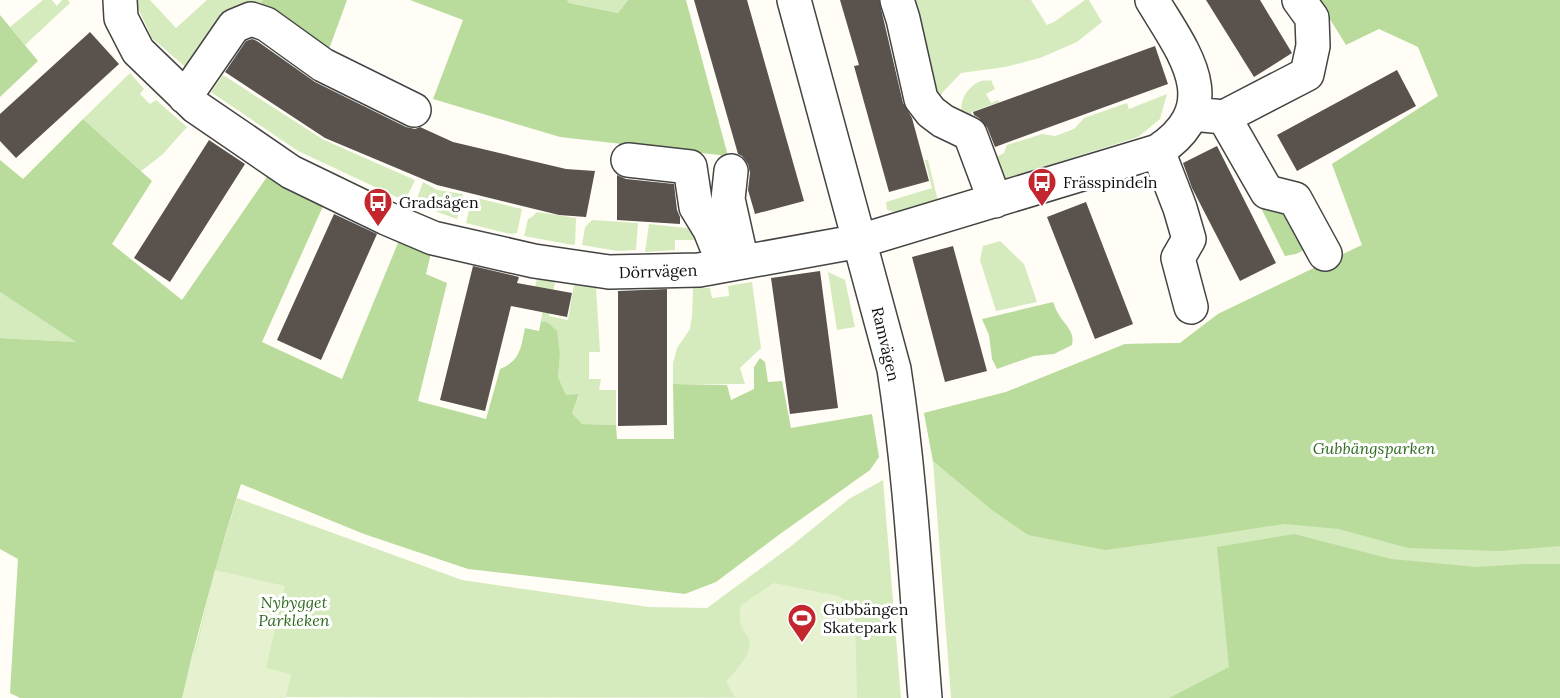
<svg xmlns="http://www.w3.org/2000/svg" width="1560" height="698" viewBox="0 0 1560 698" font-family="Lora,serif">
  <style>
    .green { fill: #d5ebbd }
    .forest { fill: #b9dc9c }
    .pitch { fill: #e6f2cf }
    .building { fill: #5a524d }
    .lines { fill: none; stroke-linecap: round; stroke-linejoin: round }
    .minor-casing { stroke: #444; stroke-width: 36 }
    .minor { stroke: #fff; stroke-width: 33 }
    .labels { text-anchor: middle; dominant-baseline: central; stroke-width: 6; stroke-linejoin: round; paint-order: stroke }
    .poi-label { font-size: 16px; fill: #111; stroke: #fff; text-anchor: start }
    .street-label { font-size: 16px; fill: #111; stroke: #fff }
    .park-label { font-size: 16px; font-style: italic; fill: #2f6b1f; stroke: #fff }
  </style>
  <rect width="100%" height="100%" fill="#fffdf5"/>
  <!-- green -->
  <path class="green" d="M 43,0 L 52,0 L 57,6 L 62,0 L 68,0 L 70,3 L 25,45 L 10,27 Z
    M 137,0 L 150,0 L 176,28 L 207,0 L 263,0 L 254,14 L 190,71 L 152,38 L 137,6 Z
    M 567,0 L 628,0 L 618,13 L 569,3 Z
    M 904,0 L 1031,0 L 1047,25 L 1054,22 L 1085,0 L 1089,0 L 1102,22 L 1077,42 L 1040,58 L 1005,67 L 961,73 L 943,92 L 934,106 Z
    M 130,73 L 144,89 L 140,94 L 150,104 L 156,100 L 187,127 L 162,155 L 141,171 L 83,119 Z
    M 223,75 L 324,140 L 415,180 L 405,201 L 298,151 L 211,92 Z
    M 991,80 L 995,89 L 986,94 L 991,103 L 998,100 L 999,102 L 971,112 L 973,117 L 964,120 C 956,106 966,86 981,81 C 984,80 988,81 991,80 Z
    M 1167,94 L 1160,119 L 1138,137 L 999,181 L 990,160 L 1004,153 L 1007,145 L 1042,134 L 1055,136 L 1074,129 L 1084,118 L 1127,103 L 1129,109 Z
    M 1560,94 L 1560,698 L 951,698 L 933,461 L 924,413 L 1006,392 L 1125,344 L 1180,343 L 1218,314 L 1362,245 L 1332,164 Z
    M 925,160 L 928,160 L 938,201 C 923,205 902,216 887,210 L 886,202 L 932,188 Z
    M 423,182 L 437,190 L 463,194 L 457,219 L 415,204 Z
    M 472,197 L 522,209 L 517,233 L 510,234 L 466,223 Z
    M 537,212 L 576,218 L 575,244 L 573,245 L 524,236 L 528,219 L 532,217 Z
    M 592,220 L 638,223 L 636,250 L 618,251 L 582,245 L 585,227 Z
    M 649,224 L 705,230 L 705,240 L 675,240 L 675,250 L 645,252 Z
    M 1000,241 L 1024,264 L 1037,302 L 996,311 L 980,260 L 983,246 Z
    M 828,272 L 845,280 L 855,327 L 837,330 Z
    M 537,279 L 555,282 L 549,316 L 568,320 L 574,285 L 596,288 L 600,352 L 589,352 L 589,379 L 601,379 L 599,390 L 616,390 L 616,425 L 582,424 L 572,413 L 579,395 L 566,395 L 558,377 L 560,355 L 547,322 L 541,321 L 544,301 L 532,299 Z
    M 752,282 L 761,348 L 740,368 L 745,384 L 673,384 L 673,364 L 677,348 L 690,329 L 692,316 L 693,288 L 710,288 L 712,298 L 729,296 L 728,286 Z
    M 0,292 L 77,342 L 0,338 Z
    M 883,480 L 901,698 L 183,697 L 215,570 L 237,498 L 462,580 L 649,607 L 707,608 L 790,547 L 849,499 Z"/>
  <!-- forest -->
  <path class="forest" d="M 263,0 L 347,0 L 325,60 L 254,14 Z
    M 410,0 L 567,0 L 569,3 L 618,13 L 628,0 L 686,0 L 728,156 L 560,137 L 433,99 L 463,20 Z
    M 1318,0 L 1560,0 L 1560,546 L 1500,551 L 1408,548 L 1339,529 L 1284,524 L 1199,537 L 1105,550 L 1028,535 L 992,510 L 933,461 L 924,413 L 1006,392 L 1125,344 L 1180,343 L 1218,314 L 1362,245 L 1332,164 L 1438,96 L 1418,47 L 1379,29 L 1346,45 Z
    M 0,15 L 38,61 L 0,97 Z
    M 83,119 L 152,181 L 112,244 L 182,300 L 269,174 L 324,204 L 262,342 L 342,379 L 400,238 L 432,249 L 426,274 L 447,283 L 418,401 L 486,419 L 500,369 C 520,361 521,348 525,328 L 539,331 L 541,321 L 547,322 L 557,331 L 560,355 L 558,377 L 566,395 L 579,394 L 572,413 L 582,424 L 616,425 L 617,439 L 674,439 L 673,384 L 727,385 L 731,400 L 754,389 L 754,367 L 760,358 L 765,362 L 768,382 L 782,381 L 791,428 L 872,414 L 879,457 L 870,470 L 780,534 L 716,582 L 685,594 L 468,569 L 364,534 L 241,484 C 219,554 199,625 183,697 L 186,698 L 20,698 L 10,693 L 18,559 L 0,549 L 0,338 L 76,342 L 0,292 L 0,160 L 23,179 Z
    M 1278,201 L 1306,249 L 1296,254 L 1285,256 L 1258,202 Z
    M 1053,302 C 1055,306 1056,311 1059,315 C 1066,326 1075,332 1072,345 L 1054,354 L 1034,356 L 997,369 L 992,359 L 989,335 L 982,319 Z
    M 1294,534 L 1391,559 L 1477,567 L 1525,564 L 1560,564 L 1560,698 L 1169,698 L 1229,667 L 1217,547 Z"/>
  <!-- pitch -->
  <path class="pitch" d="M 215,570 L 285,586 L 266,668 L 291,674 L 286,698 L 182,698 L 193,651 L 196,652 Z
    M 774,583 L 838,596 L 852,604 L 855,618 L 857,698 L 735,698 L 726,681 C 735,672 754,652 749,639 C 748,635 744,633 743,630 C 739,623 740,614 740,606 Z"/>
  <!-- building -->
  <path class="building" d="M 694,0 L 747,0 L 804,201 L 755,214 L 748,190 L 750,173 L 748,164 L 742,156 L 738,154 Z
    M 840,0 L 879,0 L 903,103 L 912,118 L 929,181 L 889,192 L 854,66 L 859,65 Z
    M 1206,0 L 1260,0 L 1292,53 L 1254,77 Z
    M 90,32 L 119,64 L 16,158 L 0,141 L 0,114 Z
    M 252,39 L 257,41 L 315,82 L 406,127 L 415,129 L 420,127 L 453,142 L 566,169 L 595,171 L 586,217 L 559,215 L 437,185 L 325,138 L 225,72 L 246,41 Z
    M 1155,46 L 1168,84 L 995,147 L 987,127 L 979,118 L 974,115 L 973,112 Z
    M 1397,70 L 1416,106 L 1297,171 L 1277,135 Z
    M 209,140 L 245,164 L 170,282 L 134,258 Z
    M 1217,146 L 1276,263 L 1240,281 L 1192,188 L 1183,163 Z
    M 617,175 L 626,179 L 674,184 L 677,210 L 680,217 L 680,224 L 617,220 Z
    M 1086,202 L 1133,324 L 1095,339 L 1047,217 Z
    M 334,214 L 377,234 L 321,360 L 277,340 Z
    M 953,246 L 987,371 L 945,382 L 912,257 Z
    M 473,266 L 519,277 L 517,283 L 572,293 L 567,317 L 511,306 L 485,411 L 440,400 Z
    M 820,271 L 838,408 L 790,414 L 771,278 Z
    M 667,289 L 667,425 L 618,426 L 618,291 Z"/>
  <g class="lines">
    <!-- minor casing -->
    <g class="minor-casing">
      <path id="minor" d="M 120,0 L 121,18 L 138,51 L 196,107 L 291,172 L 386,218 L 433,238 L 534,261 L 609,272 L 699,270 L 860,241 L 1158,151 C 1227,105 1184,53 1152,0
        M 794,0 L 894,369 C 911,478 916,588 925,698
        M 897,0 L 903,19 L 921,99 L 931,112 L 943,121 L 970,134 L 995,201
        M 185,97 L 234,26 L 251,19 L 266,24 L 323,65 L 414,110
        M 1192,114 L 1224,117 L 1307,74 L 1313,46 L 1312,18 L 1299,0
        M 1224,117 L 1267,192 L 1295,199 L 1325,254
        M 1158,151 L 1180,208 L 1189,239 L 1178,258 L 1191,307
        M 628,160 L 690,167 L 696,207 L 710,230 L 724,265
        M 731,171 L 728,199 L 742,262"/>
    </g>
    <!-- minor -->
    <use href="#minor" class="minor"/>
  </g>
  <!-- icons -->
  <defs>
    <g id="bus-pin" transform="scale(1.5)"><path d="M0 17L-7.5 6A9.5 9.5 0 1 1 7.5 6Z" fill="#c4262e" stroke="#fff"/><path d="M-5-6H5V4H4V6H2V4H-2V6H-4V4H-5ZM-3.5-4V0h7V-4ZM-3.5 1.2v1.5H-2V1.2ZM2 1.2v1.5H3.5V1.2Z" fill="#fff"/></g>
    <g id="stadium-pin" transform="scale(1.5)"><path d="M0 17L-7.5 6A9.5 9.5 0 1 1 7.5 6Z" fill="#c4262e" stroke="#fff"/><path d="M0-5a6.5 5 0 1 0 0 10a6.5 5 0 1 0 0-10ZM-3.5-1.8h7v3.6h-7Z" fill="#fff"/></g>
  </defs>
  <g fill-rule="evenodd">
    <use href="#bus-pin" x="1042" y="182"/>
    <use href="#bus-pin" x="378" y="202"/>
    <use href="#stadium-pin" x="802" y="618"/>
  </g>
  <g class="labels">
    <!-- poi labels -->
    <g class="poi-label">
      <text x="1063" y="182">Frässpindeln</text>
      <text x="399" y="202">Gradsågen</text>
      <text x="823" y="609">Gubbängen<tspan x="823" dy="18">Skatepark</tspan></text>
    </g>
    <!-- street labels -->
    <g class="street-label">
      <text transform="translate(658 271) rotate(-2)">Dörrvägen</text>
      <text transform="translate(886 344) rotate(77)">Ramvägen</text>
    </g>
    <!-- park labels -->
    <g class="park-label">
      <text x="1374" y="448">Gubbängsparken</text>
      <text x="294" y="602">Nybygget<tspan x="294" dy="18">Parkleken</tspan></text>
    </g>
  </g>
</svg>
